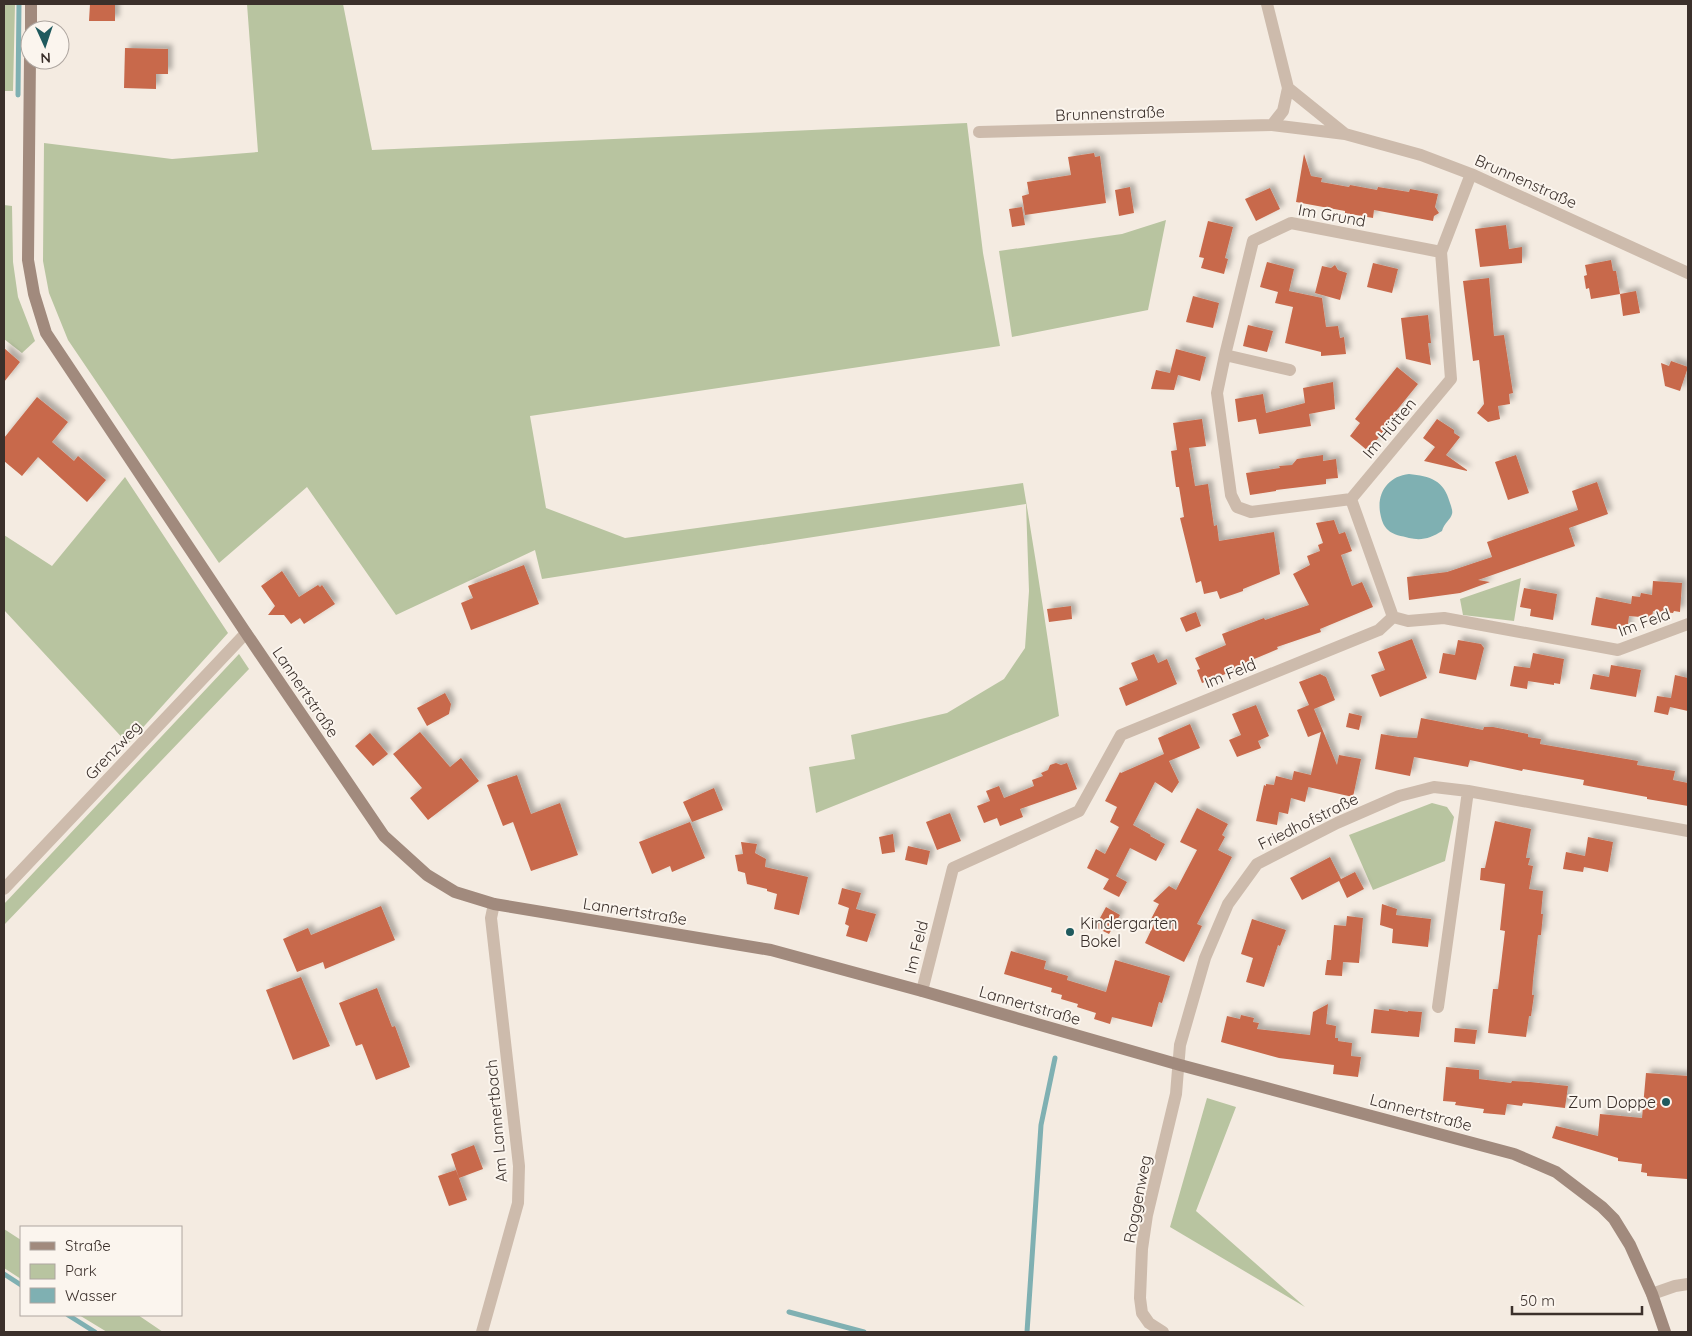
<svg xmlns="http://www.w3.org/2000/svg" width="1692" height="1336" viewBox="0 0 1692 1336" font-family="Quicksand,sans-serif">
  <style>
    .green { fill: #b8c4a0 }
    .water { fill: #7fb0b2 }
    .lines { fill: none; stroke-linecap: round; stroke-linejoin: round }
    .stream { stroke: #7fb0b2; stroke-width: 5 }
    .building { fill: #c8694b; filter: url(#shadow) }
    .street { stroke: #cdbbac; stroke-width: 12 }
    .secondary { stroke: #a18a7d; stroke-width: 12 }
    .poi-dot { fill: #1f5a5e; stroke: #fbf5ee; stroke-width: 2 }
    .labels { text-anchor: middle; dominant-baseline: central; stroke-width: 4; stroke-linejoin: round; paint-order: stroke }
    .street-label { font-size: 16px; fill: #3b302b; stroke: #fbf5ee }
    .poi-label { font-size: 16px; fill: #3b302b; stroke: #fbf5ee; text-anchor: start }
  </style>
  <defs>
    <filter id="shadow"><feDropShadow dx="4.5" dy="-4.5" stdDeviation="2.5" flood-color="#0004"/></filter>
  </defs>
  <rect width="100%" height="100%" fill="#f4ebe1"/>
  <!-- green -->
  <path class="green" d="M 4,4 L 15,4 L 13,91 L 4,91 Z
    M 247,4 L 343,4 L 372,150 L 967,123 L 983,253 L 1000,346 L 530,416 L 546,508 L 625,538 L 1023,483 C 1036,561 1048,638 1059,716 L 816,813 L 809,767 L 855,759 L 851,735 L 947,713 L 1004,679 L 1025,648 L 1029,591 L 1026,504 L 542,579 L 535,550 L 396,615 L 307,487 L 219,563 L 68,340 L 49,293 L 43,261 L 44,143 L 172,159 L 258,152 Z
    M 4,205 L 12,206 L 13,262 L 18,297 L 35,341 L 22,353 L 4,339 Z
    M 1166,220 L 1148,310 L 1012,337 L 999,251 L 1122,234 Z
    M 125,477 L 228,633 L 128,744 L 4,610 L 4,535 L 52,566 Z
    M 1521,578 L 1514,621 L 1463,615 L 1460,599 Z
    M 239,654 L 249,669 L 4,925 L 4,904 Z
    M 1432,803 L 1447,807 L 1454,817 L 1445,861 L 1373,890 L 1349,835 Z
    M 1207,1098 L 1236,1107 L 1196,1211 L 1305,1307 L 1170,1227 Z
    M 4,1229 L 21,1240 L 21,1279 L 4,1268 Z
    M 79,1315 L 138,1315 L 163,1332 L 107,1332 Z"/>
  <!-- water -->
  <path class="water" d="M 1409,474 C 1430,476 1444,480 1450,503 C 1451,506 1453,511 1452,514 C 1451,519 1444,523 1442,531 C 1431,538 1422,541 1409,538 C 1402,536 1393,535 1388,530 C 1383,526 1381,518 1380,512 C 1377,492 1389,476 1409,474 Z"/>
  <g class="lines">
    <!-- stream -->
    <path class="stream" d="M 18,95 L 19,4
      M 4,1274 L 21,1285
      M 789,1312 L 864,1332
      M 68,1315 L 95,1332
      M 1027,1332 L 1041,1125 L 1055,1058"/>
  </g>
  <!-- building -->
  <path class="building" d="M 90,4 L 115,4 L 115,21 L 89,21 Z
    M 125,48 L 168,49 L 168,74 L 156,74 L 156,89 L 124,88 Z
    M 1094,153 L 1095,157 L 1100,156 L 1106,203 L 1025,215 L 1022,196 L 1029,194 L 1027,182 L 1071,175 L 1068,157 Z
    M 1304,154 L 1311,176 L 1322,178 L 1321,182 L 1349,187 L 1350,185 L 1377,190 L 1378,187 L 1409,192 L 1410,189 L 1438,194 L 1435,207 L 1439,213 L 1434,216 L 1433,221 L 1374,210 L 1373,218 L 1345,213 L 1345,211 L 1296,202 Z
    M 1130,187 L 1134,213 L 1119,216 L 1115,190 Z
    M 1270,188 L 1280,209 L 1256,221 L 1245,199 Z
    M 1022,207 L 1025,225 L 1012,227 L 1009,209 Z
    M 1208,221 L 1233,227 L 1225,258 L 1228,259 L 1224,274 L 1201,268 L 1204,258 L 1199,257 Z
    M 1506,225 L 1509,249 L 1522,247 L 1522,263 L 1480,267 L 1475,229 Z
    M 1611,260 L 1613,271 L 1616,271 L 1620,294 L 1591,299 L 1589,288 L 1586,289 L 1584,276 L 1587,275 L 1585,265 Z
    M 1267,262 L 1294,269 L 1289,291 L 1322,298 L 1326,327 L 1338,326 L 1340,338 L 1344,337 L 1346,354 L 1321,356 L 1321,352 L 1285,343 L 1293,307 L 1275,303 L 1278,292 L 1260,287 Z
    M 1373,263 L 1398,269 L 1392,293 L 1367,287 Z
    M 1335,265 L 1338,270 L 1347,273 L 1340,300 L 1315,293 L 1322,266 L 1331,268 Z
    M 1489,278 L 1494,336 L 1504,335 L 1513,393 L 1509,394 L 1510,404 L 1498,406 L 1500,419 L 1488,422 L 1477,413 L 1484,404 L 1479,360 L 1473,361 L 1463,281 Z
    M 1636,291 L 1640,313 L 1623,316 L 1620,294 Z
    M 1193,296 L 1219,303 L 1213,328 L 1186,322 Z
    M 1428,315 L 1431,343 L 1428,343 L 1431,365 L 1406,359 L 1401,318 Z
    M 1248,325 L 1273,331 L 1267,352 L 1243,346 Z
    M 4,348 L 20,362 L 4,382 Z
    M 1176,349 L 1206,357 L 1200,381 L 1178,375 L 1174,390 L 1151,389 L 1156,370 L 1170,373 Z
    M 1671,361 L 1688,367 L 1680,391 L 1665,386 L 1661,363 L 1669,366 Z
    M 1397,367 L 1418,384 L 1384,426 L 1386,428 L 1368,451 L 1350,436 L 1360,423 L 1355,419 Z
    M 1333,382 L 1335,409 L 1309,414 L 1311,426 L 1259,434 L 1256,419 L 1238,422 L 1235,399 L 1263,394 L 1266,413 L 1305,403 L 1303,388 Z
    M 37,397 L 68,422 L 52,442 L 74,461 L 78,456 L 106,480 L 87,502 L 38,457 L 22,476 L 4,461 L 4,438 Z
    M 1202,419 L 1206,446 L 1189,448 L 1195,486 L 1208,484 L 1214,526 L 1217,525 L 1219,541 L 1274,532 L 1280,574 L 1243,589 L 1243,591 L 1220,599 L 1217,591 L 1204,594 L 1201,581 L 1196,583 L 1180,518 L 1184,517 L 1179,487 L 1176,487 L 1171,451 L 1177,450 L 1173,423 Z
    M 1437,419 L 1454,430 L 1454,433 L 1460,437 L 1446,455 L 1467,470 L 1467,471 L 1424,461 L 1435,447 L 1423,438 Z
    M 1323,455 L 1323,461 L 1336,459 L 1338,478 L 1326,479 L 1326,484 L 1276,490 L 1276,491 L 1250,495 L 1246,473 L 1280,468 L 1279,466 L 1292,465 L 1297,459 Z
    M 1516,455 L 1529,493 L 1508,500 L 1495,462 Z
    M 1597,482 L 1608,514 L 1569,528 L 1575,546 L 1478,580 L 1490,582 L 1460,593 L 1409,600 L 1407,577 L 1447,572 L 1492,557 L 1487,542 L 1578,510 L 1572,491 Z
    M 1334,520 L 1339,534 L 1345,532 L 1352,551 L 1341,555 L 1352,586 L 1362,582 L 1373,607 L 1320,629 L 1321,632 L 1277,647 L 1278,649 L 1235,667 L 1236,670 L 1202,683 L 1197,670 L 1200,669 L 1195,658 L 1226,645 L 1222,634 L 1264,618 L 1265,620 L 1309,605 L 1293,574 L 1310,565 L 1307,556 L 1320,551 L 1318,545 L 1323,543 L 1316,523 Z
    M 524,565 L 539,604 L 471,630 L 461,603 L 473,598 L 468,586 Z
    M 282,571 L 299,597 L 318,585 L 320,587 L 322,585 L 335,604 L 304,624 L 300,618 L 291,624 L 284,615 L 268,615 L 275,606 L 261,586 Z
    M 1653,581 L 1682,583 L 1680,612 L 1674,611 L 1673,613 L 1653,611 L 1652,618 L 1629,616 L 1627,631 L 1591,625 L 1596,597 L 1631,604 L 1632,596 L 1640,597 L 1641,593 L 1652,595 Z
    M 1524,588 L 1557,594 L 1553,620 L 1530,616 L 1531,609 L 1520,607 Z
    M 1071,606 L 1072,619 L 1049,622 L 1047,609 Z
    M 1196,612 L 1201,626 L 1186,632 L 1180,618 Z
    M 1412,639 L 1427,678 L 1380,697 L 1371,675 L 1385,670 L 1378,652 Z
    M 1458,640 L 1481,644 L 1484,648 L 1476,680 L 1439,673 L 1443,653 L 1455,655 Z
    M 1533,653 L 1564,659 L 1560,684 L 1554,683 L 1554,685 L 1528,681 L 1527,689 L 1510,686 L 1514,666 L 1530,668 Z
    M 1154,654 L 1158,663 L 1167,659 L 1177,684 L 1126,706 L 1119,688 L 1138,680 L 1131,663 Z
    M 1611,665 L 1641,670 L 1636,697 L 1590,689 L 1593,674 L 1609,677 Z
    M 1320,674 L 1326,677 L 1335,700 L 1314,709 L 1337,765 L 1339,755 L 1361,759 L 1353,797 L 1308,787 L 1321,732 L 1308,737 L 1297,710 L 1309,705 L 1299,682 Z
    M 1675,675 L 1688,678 L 1688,711 L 1670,707 L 1668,715 L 1654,712 L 1657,696 L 1671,698 Z
    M 445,693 L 451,704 L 449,714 L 427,726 L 417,708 Z
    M 1256,705 L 1269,736 L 1258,741 L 1261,748 L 1237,757 L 1229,740 L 1241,735 L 1232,714 Z
    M 1349,713 L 1362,716 L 1359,730 L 1346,727 Z
    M 1421,718 L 1483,730 L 1484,727 L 1493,727 L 1528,734 L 1528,737 L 1541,739 L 1540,744 L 1638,761 L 1637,765 L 1675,771 L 1673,780 L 1688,783 L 1688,806 L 1647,799 L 1647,797 L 1583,785 L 1584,780 L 1523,769 L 1522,771 L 1470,760 L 1468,767 L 1414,757 L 1410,776 L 1375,769 L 1381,734 L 1399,737 L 1417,738 Z
    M 1190,724 L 1200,748 L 1169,761 L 1179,782 L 1172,793 L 1155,782 L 1133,825 L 1151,835 L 1150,836 L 1165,844 L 1156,861 L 1130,848 L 1116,876 L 1127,882 L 1119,897 L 1103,889 L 1109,879 L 1087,868 L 1096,849 L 1105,854 L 1119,827 L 1110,822 L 1117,807 L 1105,801 L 1120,772 L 1121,773 L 1164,754 L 1158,738 Z
    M 420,732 L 450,767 L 461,758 L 479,781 L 428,820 L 410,798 L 422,788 L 393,754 Z
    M 370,733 L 388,754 L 373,766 L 355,746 Z
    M 1056,763 L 1061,765 L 1067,763 L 1077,789 L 1020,809 L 1023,817 L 1000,826 L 997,818 L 984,823 L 977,806 L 990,801 L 986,791 L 999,786 L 1004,798 L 1034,786 L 1032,780 L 1043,776 L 1041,773 L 1048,770 L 1050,765 Z
    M 1294,771 L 1311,775 L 1305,802 L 1291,798 L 1288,814 L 1279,812 L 1277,825 L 1256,821 L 1264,785 L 1266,786 L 1266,784 L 1274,785 L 1276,776 L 1292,780 Z
    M 517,775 L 531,814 L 560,803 L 578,855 L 531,871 L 513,822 L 503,826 L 487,785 Z
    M 714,788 L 723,810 L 692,822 L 683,802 Z
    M 1197,808 L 1228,824 L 1222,835 L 1225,837 L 1218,850 L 1232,857 L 1197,924 L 1202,926 L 1184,962 L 1145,943 L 1155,922 L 1151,919 L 1159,904 L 1153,901 L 1169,886 L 1176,890 L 1197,850 L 1180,842 Z
    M 950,813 L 961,841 L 937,850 L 926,822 Z
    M 1495,821 L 1531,829 L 1526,858 L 1530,858 L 1528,865 L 1533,866 L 1529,889 L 1543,891 L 1541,914 L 1543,914 L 1541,935 L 1538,935 L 1533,980 L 1532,995 L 1534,995 L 1531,1016 L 1529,1016 L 1526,1037 L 1488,1033 L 1493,989 L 1498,989 L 1505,931 L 1500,930 L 1505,884 L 1480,880 L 1481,868 L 1485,868 Z
    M 690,822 L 705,858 L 672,872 L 670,866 L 652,874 L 639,842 Z
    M 893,834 L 895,852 L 882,854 L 879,837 Z
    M 1588,837 L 1613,842 L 1608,872 L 1584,867 L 1583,872 L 1563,869 L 1566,852 L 1585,856 Z
    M 741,842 L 757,844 L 755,853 L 766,859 L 765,867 L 808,877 L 799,915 L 774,909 L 777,894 L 767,891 L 767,889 L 747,884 L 745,873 L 738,871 L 735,855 L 743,854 Z
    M 908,846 L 930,851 L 927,865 L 905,860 Z
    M 1330,857 L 1341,879 L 1355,872 L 1364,889 L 1347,898 L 1339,881 L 1302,900 L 1290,878 Z
    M 842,888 L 861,893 L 856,909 L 876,914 L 867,942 L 846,936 L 849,926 L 845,924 L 849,908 L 838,904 Z
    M 1382,904 L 1397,909 L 1396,915 L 1431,919 L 1428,947 L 1392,943 L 1393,929 L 1380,925 Z
    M 381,906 L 395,940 L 325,969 L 323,962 L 297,972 L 283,939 L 308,928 L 311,935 Z
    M 1106,907 L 1120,915 L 1109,934 L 1095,927 Z
    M 1347,916 L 1363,918 L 1359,963 L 1343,962 L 1342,976 L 1325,975 L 1327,960 L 1331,960 L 1334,925 L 1346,926 Z
    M 1252,919 L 1286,930 L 1280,946 L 1278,945 L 1264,987 L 1246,982 L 1253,958 L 1241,954 Z
    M 1011,951 L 1046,961 L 1044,969 L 1068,976 L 1067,980 L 1106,992 L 1115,960 L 1170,976 L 1162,1003 L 1159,1002 L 1152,1027 L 1112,1017 L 1110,1024 L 1094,1019 L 1096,1013 L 1077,1007 L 1078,1004 L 1061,999 L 1062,995 L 1051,992 L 1052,988 L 1004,974 Z
    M 301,977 L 330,1046 L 293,1060 L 266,990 Z
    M 377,988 L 392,1027 L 395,1026 L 410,1067 L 376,1080 L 362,1044 L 356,1046 L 339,1003 Z
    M 1328,1004 L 1326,1024 L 1336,1026 L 1335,1038 L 1338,1038 L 1338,1041 L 1352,1043 L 1351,1056 L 1361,1057 L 1358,1077 L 1333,1074 L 1334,1065 L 1279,1058 L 1221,1042 L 1227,1016 L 1240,1019 L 1241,1015 L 1254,1018 L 1253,1022 L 1259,1023 L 1257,1029 L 1310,1035 L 1313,1012 Z
    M 1374,1009 L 1389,1011 L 1389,1009 L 1408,1012 L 1408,1011 L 1422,1012 L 1419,1037 L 1371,1033 Z
    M 1455,1028 L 1477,1030 L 1475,1044 L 1454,1042 Z
    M 1446,1067 L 1479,1070 L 1479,1079 L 1511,1083 L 1512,1081 L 1530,1082 L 1568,1086 L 1565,1108 L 1523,1103 L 1522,1106 L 1507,1104 L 1505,1115 L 1483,1113 L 1484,1109 L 1455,1105 L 1456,1102 L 1443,1101 Z
    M 1646,1073 L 1688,1076 L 1688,1168 L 1687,1179 L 1647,1176 L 1647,1173 L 1641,1172 L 1642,1164 L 1618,1161 L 1618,1158 L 1552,1138 L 1556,1126 L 1598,1136 L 1600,1114 L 1642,1118 Z
    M 474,1145 L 483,1169 L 459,1178 L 451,1154 Z
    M 456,1170 L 467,1200 L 449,1206 L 438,1176 Z"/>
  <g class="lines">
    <!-- street -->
    <path class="street" d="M 1267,4 L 1288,88 L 1345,134
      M 1272,125 L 1283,111 L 1288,88
      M 979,132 L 1272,125 L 1345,134 L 1421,155 L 1471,174 L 1688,273
      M 1225,355 L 1290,370
      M 1351,499 L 1251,512 L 1237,507 L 1231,495 L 1217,393 L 1225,355 L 1253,241 L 1291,223 L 1441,252 L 1471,174
      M 1393,617 L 1351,499 L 1451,379 L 1441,252
      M 4,889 L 246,633
      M 922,991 L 953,868 L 1079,811 L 1121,735 L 1379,630 L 1393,617 L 1408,621 L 1444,618 L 1618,650 L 1688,624
      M 1438,1007 L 1468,791
      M 1652,1294 L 1675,1286 L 1688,1284
      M 482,1332 L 518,1203 L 519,1166 L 491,918 L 494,904
      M 1163,1332 L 1149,1323 L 1142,1313 L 1140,1298 L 1142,1249 L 1147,1215 L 1176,1094 L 1180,1045 L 1205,958 L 1228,904 L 1257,864 L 1337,823 L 1399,796 L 1434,787 L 1468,791 L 1688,831"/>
    <!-- secondary -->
    <path class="secondary" d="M 31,30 L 31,4
      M 30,57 L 28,260 L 34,294 L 46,333 L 246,633 L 384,836 L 427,875 L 455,892 L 494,904 L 771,950 L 922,991 L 1180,1065 L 1514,1154 L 1556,1172 L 1602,1207 L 1614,1219 L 1630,1245 L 1652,1294 L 1665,1332"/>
  </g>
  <!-- markers -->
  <g class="poi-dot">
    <circle cx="1070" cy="932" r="5"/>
    <circle cx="1666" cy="1102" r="5"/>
  </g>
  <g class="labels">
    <!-- street labels -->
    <g class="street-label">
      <text transform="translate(1110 113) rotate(-2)">Brunnenstraße</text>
      <text transform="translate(1526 181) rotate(24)">Brunnenstraße</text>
      <text transform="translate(1332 215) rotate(10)">Im Grund</text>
      <text transform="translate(1389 428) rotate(-50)">Im Hütten</text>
      <text transform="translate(1644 622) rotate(-20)">Im Feld</text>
      <text transform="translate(1230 673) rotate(-22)">Im Feld</text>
      <text transform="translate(306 692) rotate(56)">Lannertstraße</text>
      <text transform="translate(113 750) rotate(-47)">Grenzweg</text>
      <text transform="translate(1308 821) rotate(-26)">Friedhofstraße</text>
      <text transform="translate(635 911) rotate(9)">Lannertstraße</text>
      <text transform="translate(916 947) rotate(-76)">Im Feld</text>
      <text transform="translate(1030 1005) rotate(16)">Lannertstraße</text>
      <text transform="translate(1421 1112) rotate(15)">Lannertstraße</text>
      <text transform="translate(496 1121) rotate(-95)">Am Lannertbach</text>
      <text transform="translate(1137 1199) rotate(-79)">Roggenweg</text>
    </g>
    <!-- poi labels -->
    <g class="poi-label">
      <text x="1080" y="923">Kindergarten<tspan x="1080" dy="18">Bokel</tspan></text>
      <text x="1656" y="1102" text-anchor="end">Zum Doppe</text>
    </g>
  </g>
  <!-- border -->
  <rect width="1692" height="1336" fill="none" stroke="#3b302b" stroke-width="10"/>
  <!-- legend -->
  <rect x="20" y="1226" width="162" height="90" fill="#fbf5ee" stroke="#aea6a0"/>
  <rect x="30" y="1242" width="25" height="8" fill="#a18a7d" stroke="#aea6a0"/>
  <text x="65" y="1251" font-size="15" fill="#3b302b">Straße</text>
  <rect x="30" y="1264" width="25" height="15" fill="#b8c4a0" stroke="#aea6a0"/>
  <text x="65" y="1276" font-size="15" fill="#3b302b">Park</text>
  <rect x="30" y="1288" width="25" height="15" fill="#7fb0b2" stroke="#aea6a0"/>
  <text x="65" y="1301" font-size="15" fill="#3b302b">Wasser</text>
  <!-- north arrow -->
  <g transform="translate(45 45) rotate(177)"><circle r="24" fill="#fbf5ee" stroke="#aea6a0"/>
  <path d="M0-4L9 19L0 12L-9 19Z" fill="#1f5a5e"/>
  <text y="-8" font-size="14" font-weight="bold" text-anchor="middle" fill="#3b302b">N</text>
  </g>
  <!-- scale -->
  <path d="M1512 1306v8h130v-8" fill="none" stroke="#3b302b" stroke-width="2.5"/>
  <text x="1520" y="1306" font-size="15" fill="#3b302b" stroke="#fbf5ee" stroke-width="4" paint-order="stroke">50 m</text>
</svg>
